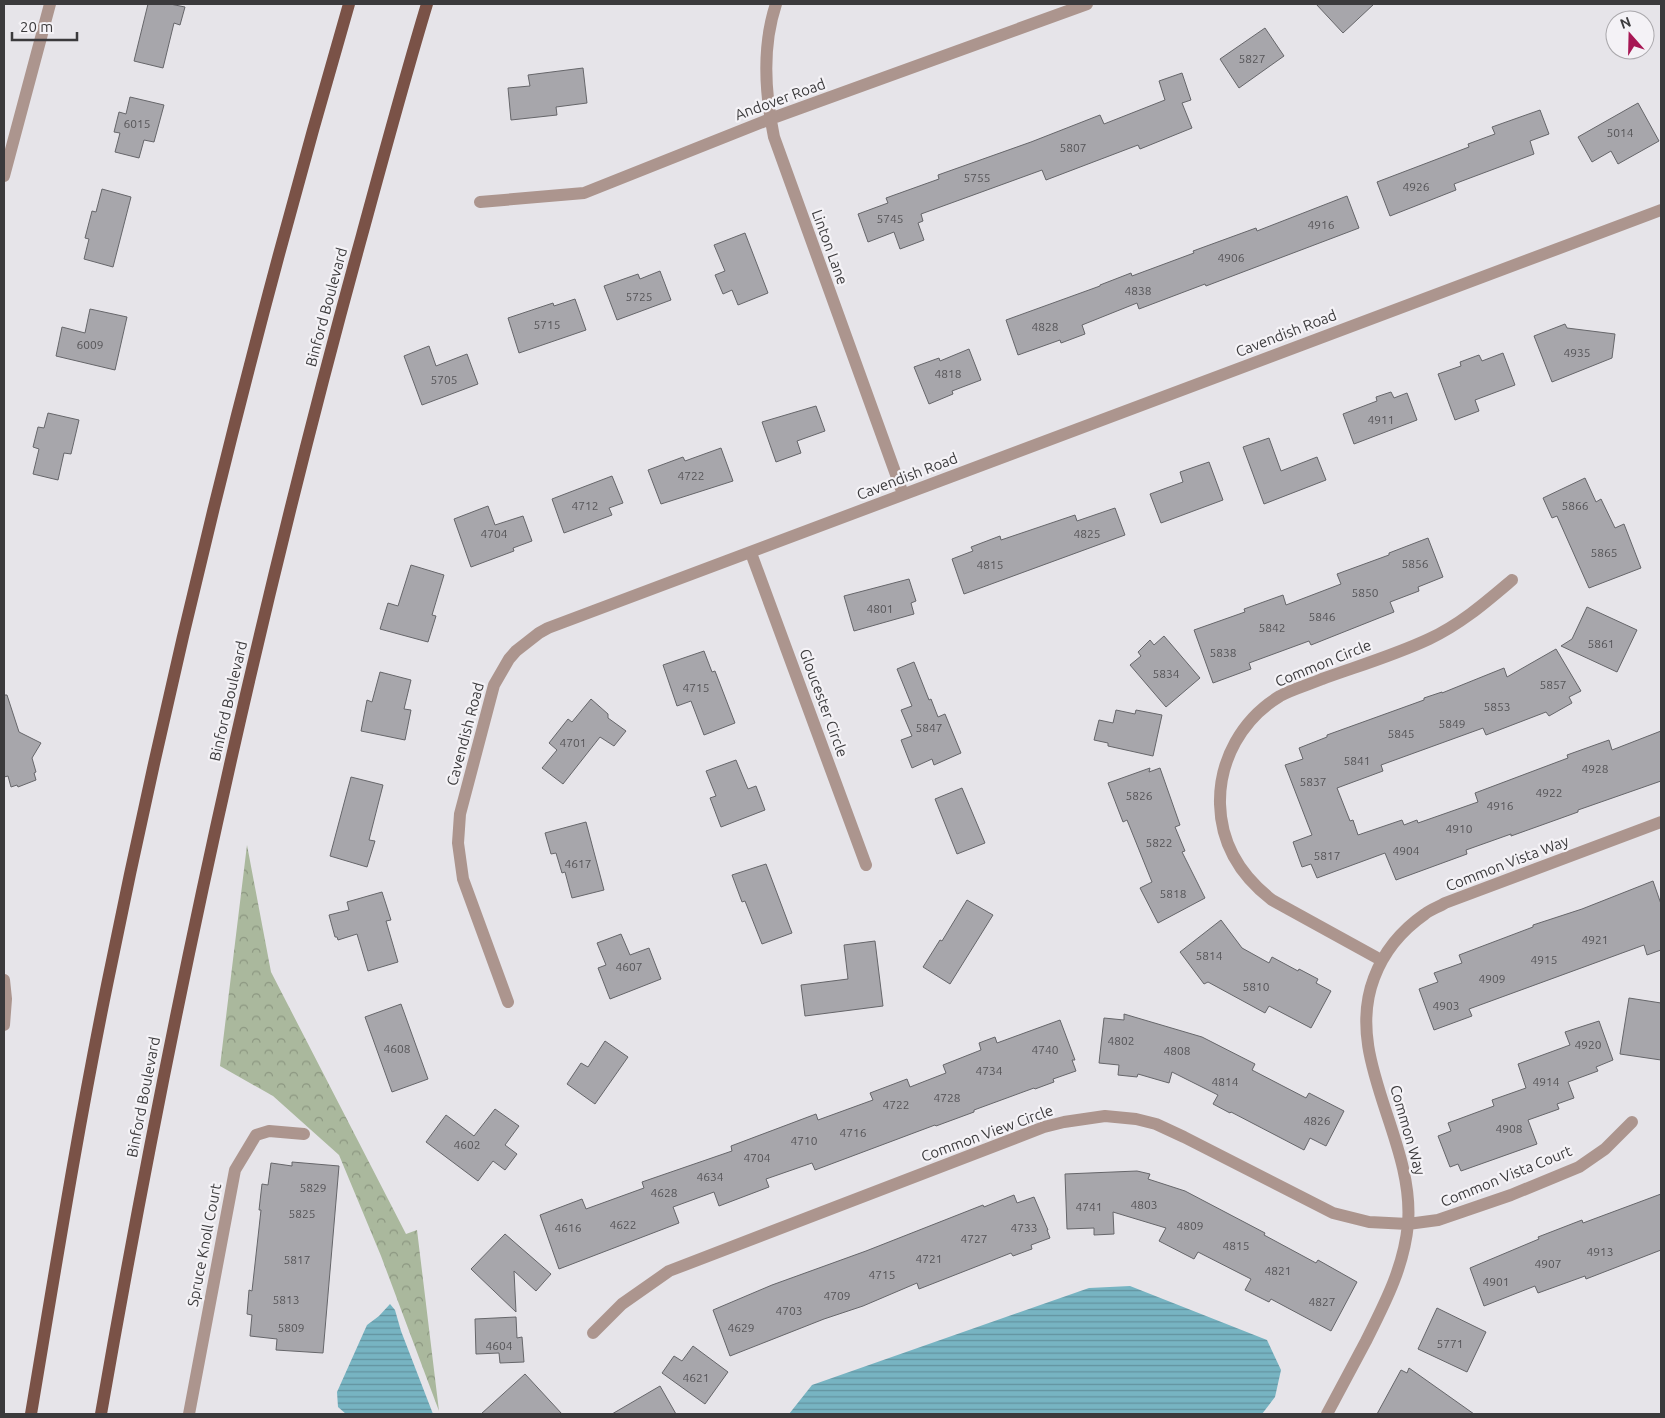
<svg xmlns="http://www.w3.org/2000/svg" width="1665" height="1418" viewBox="0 0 1665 1418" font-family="Ubuntu,sans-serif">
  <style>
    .forest { fill: url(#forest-crowns) }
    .water { fill: url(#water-rules) }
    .building { fill: #a7a6ab; stroke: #66666a }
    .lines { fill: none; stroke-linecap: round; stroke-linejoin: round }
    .minor { stroke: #ac958e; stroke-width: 12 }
    .major { stroke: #7a5247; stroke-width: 12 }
    .labels { text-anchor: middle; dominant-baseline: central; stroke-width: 4.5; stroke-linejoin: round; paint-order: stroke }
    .number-label { font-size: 12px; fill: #565558 }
    .street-label { font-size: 15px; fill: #3b3a3c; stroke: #f4f2f6 }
  </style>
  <defs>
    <pattern id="forest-crowns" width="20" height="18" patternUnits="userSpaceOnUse" patternTransform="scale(1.25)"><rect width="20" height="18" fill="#aab89d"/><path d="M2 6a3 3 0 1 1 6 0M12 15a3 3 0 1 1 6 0" fill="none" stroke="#8c9781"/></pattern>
    <pattern id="water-rules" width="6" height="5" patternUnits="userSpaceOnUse" patternTransform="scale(1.25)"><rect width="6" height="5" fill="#77b4c2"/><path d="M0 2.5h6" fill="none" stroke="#63939f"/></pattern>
  </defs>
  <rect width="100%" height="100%" fill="#e6e4e9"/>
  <!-- forest -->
  <path class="forest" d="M 247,845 L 271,972 L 406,1234 L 417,1230 L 439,1411 L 381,1256 L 339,1155 L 273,1096 L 220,1066 Z"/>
  <!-- water -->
  <path class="water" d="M 1130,1286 L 1267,1340 L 1281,1370 L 1275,1397 L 1262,1414 L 789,1414 L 812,1385 L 1089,1288 Z
    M 390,1304 L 395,1310 L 401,1331 L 433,1414 L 346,1414 L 338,1407 L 337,1392 L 367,1325 L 379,1316 Z"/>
  <!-- building -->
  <path class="building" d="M 148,4 L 170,4 L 185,7 L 180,25 L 174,23 L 163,68 L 134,61 Z
    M 1316,4 L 1374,4 L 1343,33 Z
    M 1265,28 L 1284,56 L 1239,88 L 1220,59 Z
    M 583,68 L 587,103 L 556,107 L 557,115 L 511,120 L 508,88 L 530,86 L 528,75 Z
    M 1182,73 L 1191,100 L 1182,103 L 1192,128 L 1140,149 L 1138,145 L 1046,180 L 1042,170 L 921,214 L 923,221 L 918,223 L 924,240 L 900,249 L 894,232 L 868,242 L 858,214 L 888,203 L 886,198 L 939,179 L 938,175 L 1031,142 L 1100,115 L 1104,124 L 1165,100 L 1159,81 Z
    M 130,97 L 164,105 L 154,142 L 144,140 L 139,158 L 115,152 L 120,133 L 114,132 L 119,112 L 126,114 Z
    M 1638,103 L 1659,141 L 1618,164 L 1611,151 L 1592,162 L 1578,137 Z
    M 1540,110 L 1549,134 L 1530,141 L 1534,154 L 1454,184 L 1456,190 L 1390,216 L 1377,182 L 1469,147 L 1468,144 L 1495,134 L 1492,127 Z
    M 102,189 L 131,197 L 113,267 L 84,259 L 89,239 L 85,238 L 92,211 L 96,212 Z
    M 1347,196 L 1359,228 L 1206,286 L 1205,284 L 1139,309 L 1137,303 L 1082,325 L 1085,334 L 1061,343 L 1060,340 L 1018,355 L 1006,320 L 1100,286 L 1100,285 L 1131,273 L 1132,276 L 1194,253 L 1193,251 L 1256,228 L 1257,231 Z
    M 745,233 L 768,293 L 738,305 L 732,290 L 723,294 L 715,275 L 725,271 L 714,245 Z
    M 660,271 L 671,300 L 617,320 L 604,286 L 638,274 L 640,279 Z
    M 575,299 L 586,330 L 519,353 L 508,318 L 553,303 L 554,306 Z
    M 90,309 L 127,317 L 115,370 L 56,356 L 62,327 L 85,333 Z
    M 1565,324 L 1567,328 L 1615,334 L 1612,358 L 1552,382 L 1534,336 Z
    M 429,346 L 436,366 L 467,354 L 478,384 L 422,405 L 404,356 Z
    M 969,349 L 981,380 L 952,391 L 953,394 L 929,404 L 914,367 L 939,358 L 940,361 Z
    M 1503,353 L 1515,385 L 1475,400 L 1479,411 L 1455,420 L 1438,374 L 1461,366 L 1460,362 L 1479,355 L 1482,361 Z
    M 1391,392 L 1394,398 L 1407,393 L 1417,420 L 1354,444 L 1343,414 L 1377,401 L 1376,397 Z
    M 816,406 L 825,431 L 797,441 L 801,453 L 776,462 L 762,422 Z
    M 48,413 L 79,420 L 71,454 L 64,453 L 58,480 L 33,474 L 39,449 L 33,447 L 38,427 L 44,428 Z
    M 1269,438 L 1281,471 L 1317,457 L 1326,480 L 1264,504 L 1243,447 Z
    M 721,448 L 733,481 L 661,504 L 648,470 L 683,457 L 685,461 Z
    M 1209,462 L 1223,500 L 1161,523 L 1150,494 L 1183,482 L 1180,472 Z
    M 612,476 L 623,503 L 609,508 L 612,515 L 564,533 L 552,499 Z
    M 1585,478 L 1596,502 L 1601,499 L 1615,528 L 1624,524 L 1641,568 L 1589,588 L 1557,516 L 1552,518 L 1543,498 Z
    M 488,506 L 495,525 L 523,516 L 532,541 L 513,548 L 514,551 L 471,567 L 454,519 Z
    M 1115,508 L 1125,535 L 964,594 L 952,559 L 973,551 L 971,547 L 1000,536 L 1001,540 L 1075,515 L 1077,521 Z
    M 1428,538 L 1443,577 L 1418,587 L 1419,591 L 1390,602 L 1394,612 L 1311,645 L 1309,641 L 1249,663 L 1251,669 L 1213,683 L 1194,630 L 1245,612 L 1244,609 L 1283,595 L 1286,605 L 1341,584 L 1337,574 L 1389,555 L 1389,553 Z
    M 411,565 L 444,575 L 432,615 L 436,616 L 428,642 L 380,629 L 388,603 L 398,606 Z
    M 909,579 L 916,601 L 911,603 L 914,614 L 854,631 L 844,596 Z
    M 1587,607 L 1637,630 L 1617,672 L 1561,646 L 1572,639 Z
    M 1164,636 L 1200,678 L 1166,707 L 1130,665 L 1141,656 L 1138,652 L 1150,640 L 1154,645 Z
    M 1556,649 L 1581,691 L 1569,697 L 1572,703 L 1549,716 L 1546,712 L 1486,735 L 1483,728 L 1381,765 L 1383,771 L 1337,788 L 1350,821 L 1353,820 L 1358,835 L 1402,820 L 1404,825 L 1417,820 L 1418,823 L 1478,802 L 1475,793 L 1568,758 L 1567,755 L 1609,740 L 1612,750 L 1661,731 L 1661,781 L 1578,810 L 1578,812 L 1539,826 L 1511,836 L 1511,834 L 1466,850 L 1467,854 L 1396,880 L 1385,853 L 1317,878 L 1311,864 L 1302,867 L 1293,842 L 1312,835 L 1285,765 L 1303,759 L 1299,748 L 1327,737 L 1327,735 L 1424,700 L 1424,698 L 1442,692 L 1442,693 L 1504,668 L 1507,677 Z
    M 704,651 L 712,672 L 715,671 L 735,723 L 704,735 L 691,701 L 677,706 L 663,665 Z
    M 914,662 L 929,700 L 931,699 L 938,717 L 945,714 L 961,753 L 934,765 L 932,759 L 912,768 L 901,740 L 912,736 L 901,710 L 912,706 L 897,669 Z
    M 380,672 L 411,680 L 404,709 L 411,710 L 405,740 L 361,731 L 367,700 L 372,702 Z
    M 4,695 L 7,695 L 19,732 L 41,743 L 32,758 L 36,772 L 34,773 L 36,780 L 18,787 L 17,785 L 11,787 L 8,776 L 4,777 Z
    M 591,699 L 608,714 L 608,718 L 626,731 L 614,746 L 600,737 L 563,784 L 542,768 L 557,750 L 549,743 L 568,719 L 572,722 Z
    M 1116,710 L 1135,714 L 1136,710 L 1162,715 L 1153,756 L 1108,746 L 1108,743 L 1094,740 L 1099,720 L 1113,723 Z
    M 736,760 L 748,789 L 756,786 L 765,810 L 721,827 L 710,798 L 716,796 L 706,771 Z
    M 1150,768 L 1149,772 L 1160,768 L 1180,825 L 1175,827 L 1185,851 L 1182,852 L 1205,898 L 1158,923 L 1140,888 L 1152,882 L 1127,820 L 1123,822 L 1108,783 Z
    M 351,777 L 383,785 L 369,840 L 375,841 L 367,867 L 330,856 Z
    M 962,788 L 985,843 L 957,854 L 935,799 Z
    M 586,822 L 604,890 L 572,898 L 565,872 L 562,873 L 556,853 L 551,854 L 545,833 Z
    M 766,864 L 792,933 L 762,944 L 745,901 L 742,902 L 732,875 Z
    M 1653,881 L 1661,904 L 1661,950 L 1647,955 L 1644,945 L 1469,1009 L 1472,1016 L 1434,1030 L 1419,989 L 1438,982 L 1434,973 L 1462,963 L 1459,955 L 1533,927 L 1533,925 L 1582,909 Z
    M 382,892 L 391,920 L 386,921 L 398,962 L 368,971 L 357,934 L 338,940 L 337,937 L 335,937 L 329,915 L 349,910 L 347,902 Z
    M 967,900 L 993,915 L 950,984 L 923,967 L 940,940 L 942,941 Z
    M 1221,920 L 1242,948 L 1269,963 L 1272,957 L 1298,971 L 1299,969 L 1318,979 L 1316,983 L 1331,991 L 1311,1028 L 1269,1006 L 1265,1013 L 1208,982 L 1204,984 L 1180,952 Z
    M 621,934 L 630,955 L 649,948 L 661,979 L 610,999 L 598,968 L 606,965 L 597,943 Z
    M 875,941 L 883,1006 L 805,1016 L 801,985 L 848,979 L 844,945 Z
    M 1629,998 L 1661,1003 L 1661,1060 L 1620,1054 Z
    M 401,1004 L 428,1079 L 392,1092 L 365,1017 Z
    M 1124,1014 L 1202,1037 L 1255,1064 L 1252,1070 L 1306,1098 L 1309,1093 L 1344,1111 L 1326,1146 L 1310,1138 L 1304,1150 L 1231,1112 L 1230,1113 L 1213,1104 L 1218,1095 L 1172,1072 L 1169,1083 L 1138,1074 L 1137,1077 L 1118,1075 L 1119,1065 L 1099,1063 L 1104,1018 L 1124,1020 Z
    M 1060,1020 L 1075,1060 L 1072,1060 L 1076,1071 L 1053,1079 L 1054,1082 L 1035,1089 L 1034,1088 L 974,1110 L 974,1112 L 936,1126 L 935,1125 L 815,1170 L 812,1163 L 766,1179 L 769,1187 L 719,1206 L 714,1192 L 673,1207 L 679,1223 L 559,1269 L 540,1215 L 582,1199 L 586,1209 L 644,1188 L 642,1182 L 732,1151 L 731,1146 L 816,1114 L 818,1120 L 873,1100 L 870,1093 L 907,1079 L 910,1087 L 946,1073 L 943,1065 L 981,1050 L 979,1043 L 995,1037 L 997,1043 Z
    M 1599,1021 L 1613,1060 L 1596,1067 L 1598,1071 L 1568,1082 L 1574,1098 L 1557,1104 L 1559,1109 L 1528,1120 L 1537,1144 L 1461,1171 L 1458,1164 L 1450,1167 L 1438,1136 L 1451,1131 L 1448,1123 L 1494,1106 L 1492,1100 L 1526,1088 L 1518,1064 L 1570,1045 L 1565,1032 Z
    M 605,1041 L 628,1057 L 595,1104 L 567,1084 L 581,1063 L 588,1067 Z
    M 495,1109 L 519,1126 L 505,1145 L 517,1154 L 505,1170 L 493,1161 L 478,1181 L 426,1142 L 446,1115 L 474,1136 Z
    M 292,1162 L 339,1166 L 323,1353 L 276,1350 L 277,1339 L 250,1336 L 252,1315 L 247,1314 L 249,1290 L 252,1291 L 261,1210 L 259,1210 L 262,1184 L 268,1185 L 271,1163 L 292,1166 Z
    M 1137,1171 L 1150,1174 L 1148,1179 L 1185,1191 L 1265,1233 L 1264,1235 L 1316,1263 L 1318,1260 L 1357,1282 L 1331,1331 L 1271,1299 L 1269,1302 L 1245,1290 L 1251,1279 L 1198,1252 L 1194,1259 L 1159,1241 L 1166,1228 L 1113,1212 L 1114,1234 L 1094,1235 L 1094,1228 L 1067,1229 L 1065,1174 Z
    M 1661,1194 L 1661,1250 L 1586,1279 L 1585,1276 L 1538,1293 L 1535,1286 L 1484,1306 L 1470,1268 L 1539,1239 L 1538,1237 L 1582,1220 L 1583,1223 Z
    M 1014,1195 L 1017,1203 L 1034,1197 L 1048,1230 L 1047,1230 L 1050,1238 L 1031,1245 L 1032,1249 L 1013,1256 L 1011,1253 L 919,1289 L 917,1283 L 863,1306 L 824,1319 L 730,1356 L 713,1310 L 772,1285 L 866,1251 L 983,1205 L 984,1207 Z
    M 505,1234 L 551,1274 L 536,1291 L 514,1271 L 516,1312 L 471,1269 Z
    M 1437,1308 L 1486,1332 L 1467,1372 L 1418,1349 Z
    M 516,1317 L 517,1338 L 522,1337 L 524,1362 L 500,1363 L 499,1353 L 476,1354 L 475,1319 Z
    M 693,1346 L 728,1372 L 705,1404 L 662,1373 L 674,1356 L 682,1361 Z
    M 1409,1368 L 1474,1414 L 1377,1414 L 1401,1370 L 1407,1373 Z
    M 525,1374 L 562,1414 L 481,1414 Z
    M 660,1386 L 676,1414 L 612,1414 Z"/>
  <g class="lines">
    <!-- minor -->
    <path class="minor" d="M 776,4 C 762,46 765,94 774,137 L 903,494
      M 4,176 L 50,4
      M 480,202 L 584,193 L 770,119 L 1087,4
      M 751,553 L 866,865
      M 1381,960 L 1272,900 C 1241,876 1221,844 1220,804 C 1219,760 1242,719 1280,696 C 1293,689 1308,685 1322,679 C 1358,666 1395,655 1429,639 C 1461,624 1486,602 1512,580
      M 4,980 L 6,999 L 4,1025
      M 508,1002 L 463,879 L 458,843 L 460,814 L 494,685 L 509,659 L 516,651 L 539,633 L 548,628 L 1661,210
      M 593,1333 L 622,1304 L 669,1271 L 1044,1127 L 1064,1122 L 1105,1116 L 1136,1119 L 1156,1124 L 1184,1137 L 1333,1213 L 1369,1222 L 1408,1224 L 1438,1220 L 1511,1195 L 1579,1167 L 1605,1149 L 1632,1122
      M 189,1414 L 235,1170 L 256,1135 L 269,1131 L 304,1134
      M 1327,1414 C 1340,1390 1353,1365 1366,1341 C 1385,1303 1404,1267 1408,1224 C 1415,1139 1343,1059 1374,978 C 1384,951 1402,930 1425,914 C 1431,909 1439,907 1445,903 L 1661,822"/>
    <!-- major -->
    <path class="major" d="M 31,1414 C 55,1271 78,1127 107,985 C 174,654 255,327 349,4
      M 101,1414 C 170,1017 255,624 362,235 C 383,158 404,80 427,4"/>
  </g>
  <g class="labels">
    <!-- number labels -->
    <g class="number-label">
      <text x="1252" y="58">5827</text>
      <text x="137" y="123">6015</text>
      <text x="1620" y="132">5014</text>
      <text x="1073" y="147">5807</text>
      <text x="977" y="177">5755</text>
      <text x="1416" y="186">4926</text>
      <text x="890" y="218">5745</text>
      <text x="1321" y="224">4916</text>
      <text x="1231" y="257">4906</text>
      <text x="1138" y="290">4838</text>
      <text x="639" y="296">5725</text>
      <text x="547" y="324">5715</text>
      <text x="1045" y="326">4828</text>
      <text x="90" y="344">6009</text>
      <text x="1577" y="352">4935</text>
      <text x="948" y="373">4818</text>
      <text x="444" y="379">5705</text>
      <text x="1381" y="419">4911</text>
      <text x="691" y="475">4722</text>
      <text x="585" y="505">4712</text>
      <text x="1575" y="505">5866</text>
      <text x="494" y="533">4704</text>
      <text x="1087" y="533">4825</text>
      <text x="1604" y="552">5865</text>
      <text x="1415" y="563">5856</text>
      <text x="990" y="564">4815</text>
      <text x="1365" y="592">5850</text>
      <text x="880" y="608">4801</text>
      <text x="1322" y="616">5846</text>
      <text x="1272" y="627">5842</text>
      <text x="1601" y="643">5861</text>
      <text x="1223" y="652">5838</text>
      <text x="1166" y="673">5834</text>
      <text x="1553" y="684">5857</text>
      <text x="696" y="687">4715</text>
      <text x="1497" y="706">5853</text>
      <text x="1452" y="723">5849</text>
      <text x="929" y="727">5847</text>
      <text x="1401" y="733">5845</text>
      <text x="573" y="742">4701</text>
      <text x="1357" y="760">5841</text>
      <text x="1595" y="768">4928</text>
      <text x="1313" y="781">5837</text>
      <text x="1549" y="792">4922</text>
      <text x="1139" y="795">5826</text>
      <text x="1500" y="805">4916</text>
      <text x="1459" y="828">4910</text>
      <text x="1159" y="842">5822</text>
      <text x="1406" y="850">4904</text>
      <text x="1327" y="855">5817</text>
      <text x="578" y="863">4617</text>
      <text x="1173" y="893">5818</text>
      <text x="1595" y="939">4921</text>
      <text x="1209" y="955">5814</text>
      <text x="1544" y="959">4915</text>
      <text x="629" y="966">4607</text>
      <text x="1492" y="978">4909</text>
      <text x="1256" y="986">5810</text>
      <text x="1446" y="1005">4903</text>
      <text x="1121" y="1040">4802</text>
      <text x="1588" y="1044">4920</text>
      <text x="397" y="1048">4608</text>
      <text x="1045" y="1049">4740</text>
      <text x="1177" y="1050">4808</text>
      <text x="989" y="1070">4734</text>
      <text x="1225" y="1081">4814</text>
      <text x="1546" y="1081">4914</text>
      <text x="947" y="1097">4728</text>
      <text x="896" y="1104">4722</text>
      <text x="1317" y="1120">4826</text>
      <text x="1509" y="1128">4908</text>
      <text x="853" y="1132">4716</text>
      <text x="804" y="1140">4710</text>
      <text x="467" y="1144">4602</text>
      <text x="757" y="1157">4704</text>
      <text x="710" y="1176">4634</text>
      <text x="313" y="1187">5829</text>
      <text x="664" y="1192">4628</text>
      <text x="1144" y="1204">4803</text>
      <text x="1089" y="1206">4741</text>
      <text x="302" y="1213">5825</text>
      <text x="623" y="1224">4622</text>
      <text x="1190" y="1225">4809</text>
      <text x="568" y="1227">4616</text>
      <text x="1024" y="1227">4733</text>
      <text x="974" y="1238">4727</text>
      <text x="1236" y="1245">4815</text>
      <text x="1600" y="1251">4913</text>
      <text x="929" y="1258">4721</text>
      <text x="297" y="1259">5817</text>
      <text x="1548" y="1263">4907</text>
      <text x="1278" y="1270">4821</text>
      <text x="882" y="1274">4715</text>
      <text x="1496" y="1281">4901</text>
      <text x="837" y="1295">4709</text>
      <text x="286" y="1299">5813</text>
      <text x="1322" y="1301">4827</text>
      <text x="789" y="1310">4703</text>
      <text x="291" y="1327">5809</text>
      <text x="741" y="1327">4629</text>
      <text x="1450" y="1343">5771</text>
      <text x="499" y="1345">4604</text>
      <text x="696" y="1377">4621</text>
    </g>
    <!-- street labels -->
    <g class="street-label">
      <text transform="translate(780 99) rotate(-20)">Andover Road</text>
      <text transform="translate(830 247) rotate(70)">Linton Lane</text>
      <text transform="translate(326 307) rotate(-75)">Binford Boulevard</text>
      <text transform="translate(1286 333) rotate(-21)">Cavendish Road</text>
      <text transform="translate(907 476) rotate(-21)">Cavendish Road</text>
      <text transform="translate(1323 663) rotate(-22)">Common Circle</text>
      <text transform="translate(228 701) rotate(-77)">Binford Boulevard</text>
      <text transform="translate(824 703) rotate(70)">Gloucester Circle</text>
      <text transform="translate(465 734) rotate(-75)">Cavendish Road</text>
      <text transform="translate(1507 863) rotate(-21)">Common Vista Way</text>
      <text transform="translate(143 1097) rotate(-79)">Binford Boulevard</text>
      <text transform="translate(1408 1130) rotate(74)">Common Way</text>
      <text transform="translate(987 1133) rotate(-20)">Common View Circle</text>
      <text transform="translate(1506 1176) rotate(-22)">Common Vista Court</text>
      <text transform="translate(204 1245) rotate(-79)">Spruce Knoll Court</text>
    </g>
  </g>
  <!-- border -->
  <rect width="1665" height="1418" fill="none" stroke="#3b3a3c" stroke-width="10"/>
  <!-- north arrow -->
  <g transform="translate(1630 35) rotate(340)"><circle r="24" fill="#f4f2f6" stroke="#aaa8ac"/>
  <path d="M0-4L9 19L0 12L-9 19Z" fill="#a71754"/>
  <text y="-8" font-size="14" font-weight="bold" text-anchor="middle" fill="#3b3a3c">N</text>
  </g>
  <!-- scale -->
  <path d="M12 32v8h65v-8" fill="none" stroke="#3b3a3c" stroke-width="2.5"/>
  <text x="20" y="32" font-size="15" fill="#3b3a3c" stroke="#f4f2f6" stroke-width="4" paint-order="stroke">20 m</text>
</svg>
